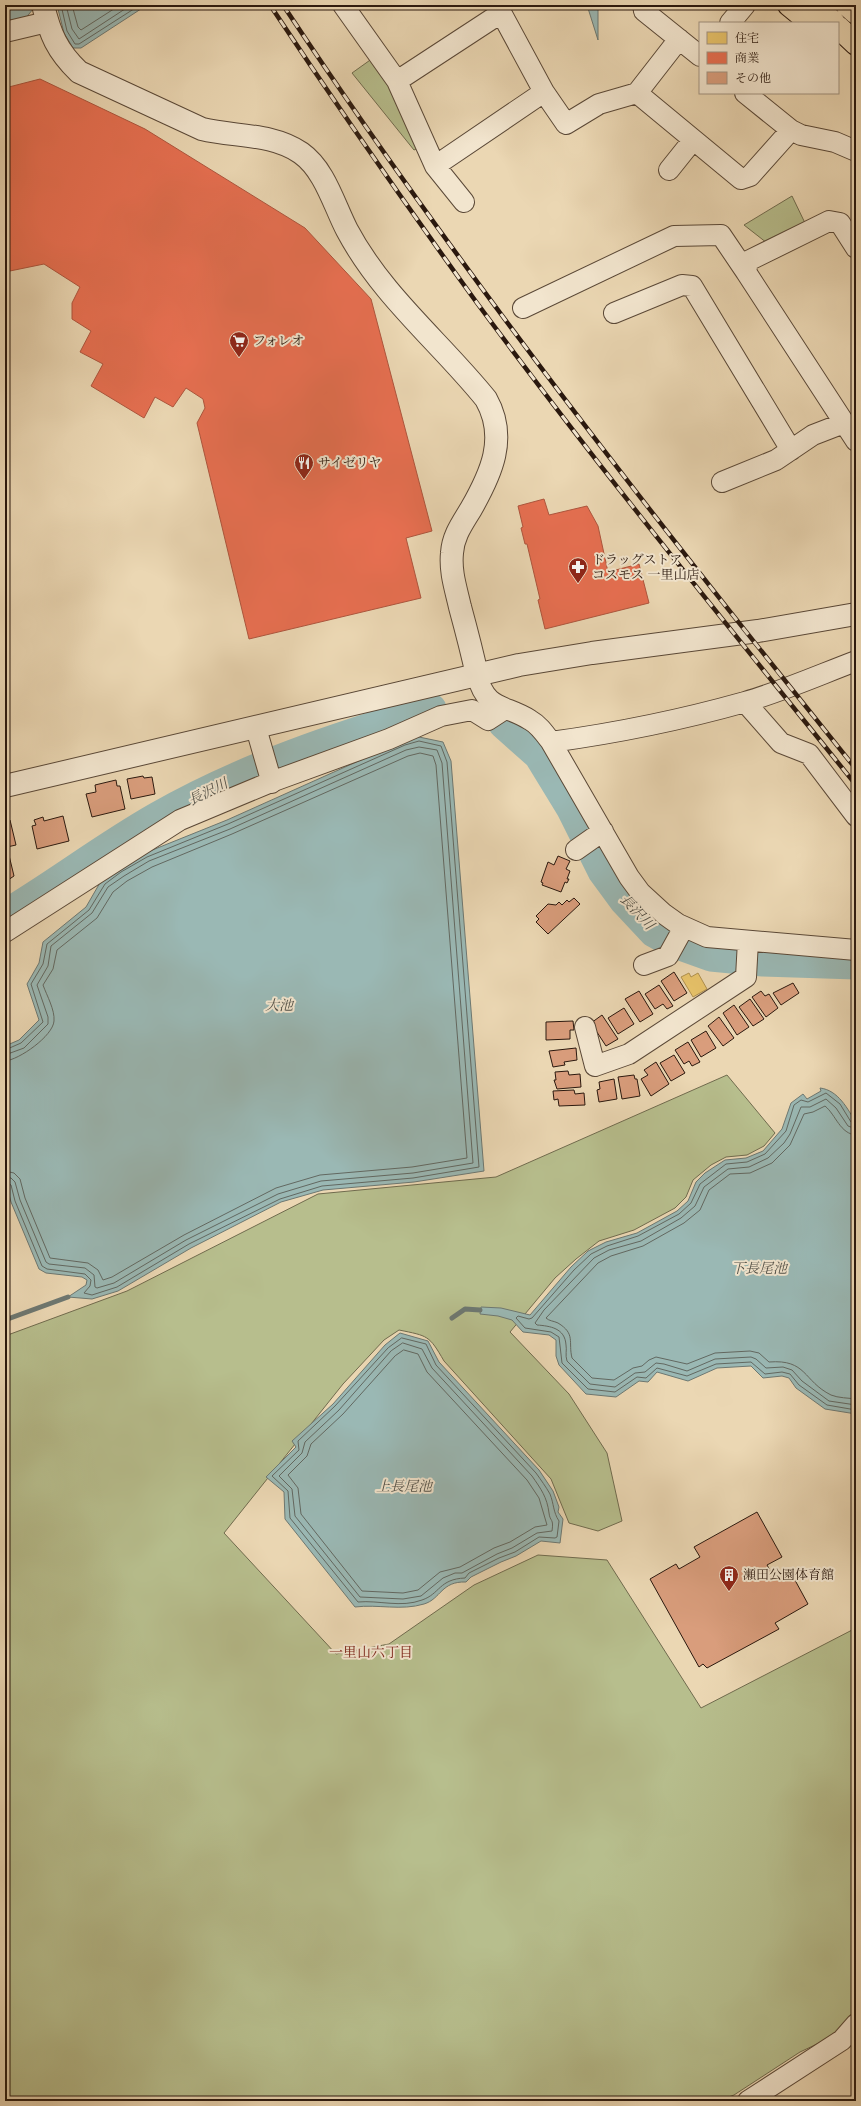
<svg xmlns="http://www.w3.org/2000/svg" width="861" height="2106" viewBox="0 0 861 2106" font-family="Cardo,'Noto Serif JP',serif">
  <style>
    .green { fill: #b7be8d; stroke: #706b4e }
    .water { fill: #9ab8b4; stroke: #6d7872 }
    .homes { fill: #e9c46a; stroke: #b0904e }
    .shops { fill: #e76f51; stroke: #ae553d }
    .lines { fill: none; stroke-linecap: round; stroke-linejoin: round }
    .shore { stroke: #626861; stroke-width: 1 }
    .stream { stroke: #6d7872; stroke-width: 5 }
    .river { stroke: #9ab8b4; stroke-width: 31 }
    .building { fill: #d99d7c; stroke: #2a180e }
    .minor-casing { stroke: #5a4837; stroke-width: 22 }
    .tertiary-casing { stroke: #5a4837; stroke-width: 24 }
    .trunk-casing { stroke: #2a180e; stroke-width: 24 }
    .minor { stroke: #f2e5ce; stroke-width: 20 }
    .tertiary { stroke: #f2e5ce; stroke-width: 22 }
    .trunk { stroke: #ebd7b3; stroke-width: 22 }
    .rail-casing { stroke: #2a180e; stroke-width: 4.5 }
    .rail { stroke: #f2e5ce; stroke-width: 3; stroke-dasharray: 9; stroke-linecap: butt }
    .labels { text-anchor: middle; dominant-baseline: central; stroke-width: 4; stroke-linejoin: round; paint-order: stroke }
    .poi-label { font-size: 13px; fill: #2a180e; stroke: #f2e5ce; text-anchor: start }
    .water-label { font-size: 14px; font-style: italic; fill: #515048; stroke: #f2e5ce }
    .neighbourhood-label { font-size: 14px; fill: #7a1f14; stroke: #f2e5ce }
  </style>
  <rect width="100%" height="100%" fill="#ebd7b3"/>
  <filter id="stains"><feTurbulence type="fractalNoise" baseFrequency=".005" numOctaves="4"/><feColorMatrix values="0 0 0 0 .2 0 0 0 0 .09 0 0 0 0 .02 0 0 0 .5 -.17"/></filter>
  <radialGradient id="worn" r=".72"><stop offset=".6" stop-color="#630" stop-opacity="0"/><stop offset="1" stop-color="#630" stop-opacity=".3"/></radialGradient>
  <!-- green -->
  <path class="green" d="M 373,58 L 393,84 L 421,147 L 414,150 L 352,73 Z
    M 792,196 L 805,223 L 767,243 L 744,225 Z
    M 727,1075 L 775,1133 L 764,1146 L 747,1155 L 726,1157 L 711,1165 L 693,1180 L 686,1197 L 675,1208 L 634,1230 L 599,1241 L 576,1259 L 555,1278 L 510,1332 L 569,1394 L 607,1453 L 622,1521 L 598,1531 L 569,1523 L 551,1479 L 444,1361 C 429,1335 428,1336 399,1330 L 384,1340 L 343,1384 L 224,1533 L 336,1654 L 389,1644 L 474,1585 L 538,1555 L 607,1560 L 701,1708 L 856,1628 L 856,2014 L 834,2036 L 800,2052 L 734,2095 L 718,2101 L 5,2101 L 5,1336 L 127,1291 L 318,1194 L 496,1177 Z"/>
  <!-- water -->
  <path class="water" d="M 5,5 L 33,5 L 33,9 L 25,19 L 5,24 Z
    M 57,5 L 147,5 L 81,48 L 73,48 L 64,33 Z
    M 587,5 L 598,5 L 598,40 Z
    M 419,737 L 443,742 L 451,761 L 484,1171 L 414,1182 L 323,1190 L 281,1202 L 191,1248 L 118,1291 L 92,1299 L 68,1297 L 86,1285 L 87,1280 L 82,1277 L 46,1273 L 39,1269 L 11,1202 L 5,1179 L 5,1046 L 19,1040 L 39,1020 L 27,984 L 39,963 L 43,942 L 86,907 L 101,881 L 145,853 L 227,820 L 403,741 Z
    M 820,1088 C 838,1090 848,1109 856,1123 L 856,1414 L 825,1409 L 796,1388 L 789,1378 L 782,1376 L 763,1378 L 751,1366 L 717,1368 L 688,1381 L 657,1372 L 648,1382 L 639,1381 L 616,1397 L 586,1394 L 559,1365 L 556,1356 L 556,1340 L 549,1335 L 523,1332 L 512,1320 L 498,1316 L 480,1314 L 481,1307 L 501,1308 L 530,1315 L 571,1267 L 588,1251 L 606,1242 L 637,1233 L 677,1211 L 688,1201 L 696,1182 L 705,1173 L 725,1160 L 746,1158 L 763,1151 L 782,1129 L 791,1103 L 803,1094 L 807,1099 L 821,1091 Z
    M 400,1333 L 428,1341 L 439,1362 L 539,1470 L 553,1491 L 559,1507 L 558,1512 L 563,1519 L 560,1543 L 541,1541 L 516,1556 L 501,1562 L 471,1577 L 466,1582 C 441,1581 441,1599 424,1604 C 401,1611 378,1604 355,1607 L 285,1519 L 284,1492 L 266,1477 L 296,1447 L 292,1441 L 333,1404 L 385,1345 Z"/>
  <!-- homes -->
  <path class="homes" d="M 689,973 L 691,977 L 698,973 L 707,989 L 693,997 L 681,977 Z"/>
  <!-- shops -->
  <path class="shops" d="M 40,79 L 145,129 L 305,228 L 371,299 L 432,531 L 406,538 L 421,598 L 249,639 L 197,423 L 205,408 L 203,399 L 186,388 L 173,407 L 155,397 L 144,418 L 91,386 L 103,364 L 80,352 L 91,331 L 72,319 L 72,303 L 80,287 L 44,264 L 5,272 L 5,88 Z
    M 544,499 L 549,515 L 587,506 L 598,526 L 608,572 L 639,564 L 649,603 L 545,629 L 538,600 L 540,599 L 527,544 L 525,544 L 521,528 L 523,527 L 518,506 Z"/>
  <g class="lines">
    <!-- shore -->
    <path class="shore" d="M 61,5 L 67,31 L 75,44 L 79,44 L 140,5
      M 66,5 L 72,29 L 79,39 L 131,5
      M 72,5 L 78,27 L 81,30 L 120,5
      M 5,1050 L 21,1043 L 43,1022 L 31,984 L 43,964 L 47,944 L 89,910 L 105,884 L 121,872 L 147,857 L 228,824 L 405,745 L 419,741 L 441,746 L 447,762 L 479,1167 L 413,1178 L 322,1186 L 280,1199 L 189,1244 L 117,1287 L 92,1295 L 84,1293 L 90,1286 L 91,1280 L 85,1274 L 47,1269 L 42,1266 L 15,1201 L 11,1185 L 5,1182
      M 5,1055 L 24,1048 L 48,1024 L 48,1017 L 37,985 L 48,966 L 51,946 L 92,913 L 108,887 L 124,876 L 149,861 L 230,829 L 406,750 L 419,747 L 437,750 L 442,763 L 473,1163 L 413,1173 L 321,1181 L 278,1194 L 186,1240 L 114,1283 L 97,1288 L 95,1287 L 94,1275 L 85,1268 L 49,1264 L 46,1262 L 20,1200 L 15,1182 L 11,1178 L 5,1177
      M 5,1061 C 19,1060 53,1036 54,1021 C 55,1010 47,996 43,985 L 53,969 L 57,950 L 97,918 L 113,892 L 127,881 L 152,867 L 232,834 L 408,756 L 420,753 L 433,756 L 436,765 L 467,1158 L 412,1167 L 320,1175 L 276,1188 L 184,1235 L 112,1277 L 103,1280 L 98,1270 L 88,1263 L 50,1258 L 25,1198 L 20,1179 L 14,1173 L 5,1171
      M 856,1124 L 851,1122 L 840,1104 L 826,1093 L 808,1102 L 801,1100 L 794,1105 L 786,1131 L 765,1154 L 747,1162 L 726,1164 L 700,1184 L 691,1203 L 679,1214 L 638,1236 L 607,1246 L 591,1254 L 574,1270 L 532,1318 L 529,1319 L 518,1316 L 516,1318 L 525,1328 L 551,1332 L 559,1337 L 562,1363 L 588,1389 L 615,1392 L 637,1377 L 646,1378 L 657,1368 L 687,1376 L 716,1364 L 751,1362 L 765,1374 L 782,1372 L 790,1374 L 799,1385 L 827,1405 L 856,1410
      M 856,1129 L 848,1126 L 836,1108 L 826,1099 L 810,1107 L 801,1107 L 790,1134 L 784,1143 L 768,1158 L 749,1167 L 728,1169 L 704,1187 L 695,1206 L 681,1218 L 641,1241 L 609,1250 L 594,1258 L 544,1310 L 535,1323 L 537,1325 C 550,1326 565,1328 566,1345 C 567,1350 565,1355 567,1361 L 590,1384 L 615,1387 L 635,1373 L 645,1372 L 656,1363 L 664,1364 L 687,1371 L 715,1359 L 751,1357 L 756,1359 L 766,1368 L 783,1367 L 792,1370 L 802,1381 L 829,1401 L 856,1405
      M 856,1135 C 840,1134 836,1115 825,1106 L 813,1112 L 804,1114 L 790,1145 L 772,1163 L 750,1173 L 730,1174 L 709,1190 L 700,1210 L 684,1223 L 643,1246 L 611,1256 L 598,1263 L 546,1318 C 549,1321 554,1321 558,1323 C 576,1334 568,1342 572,1358 L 592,1378 L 614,1380 L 633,1368 L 642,1366 L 649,1360 L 656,1357 L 687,1364 L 715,1353 L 750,1351 L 759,1353 L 769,1362 C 807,1359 803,1381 831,1395 C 838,1398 849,1398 856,1399
      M 402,1338 L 426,1344 L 436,1365 L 536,1473 C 541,1480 546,1487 550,1494 C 554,1504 553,1512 559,1521 L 557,1537 L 555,1538 L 539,1537 L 515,1552 L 499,1558 L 469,1573 L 465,1578 C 439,1579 440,1594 422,1600 C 401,1608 379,1600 358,1602 L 290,1518 L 288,1491 L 272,1476 L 299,1450 L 298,1441 L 335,1406 L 388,1348 Z
      M 403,1343 L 422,1349 L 432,1368 L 532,1476 C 541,1489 547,1497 549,1513 C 550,1522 554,1518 552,1531 L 537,1533 L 512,1548 L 497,1554 L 462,1573 L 455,1573 L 443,1578 L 421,1596 L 403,1599 L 360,1597 L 295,1516 L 292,1489 L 279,1476 L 302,1453 L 305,1442 L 339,1410 L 391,1351 Z
      M 404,1350 L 418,1354 L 427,1372 L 527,1480 L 539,1498 L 547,1525 L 535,1527 L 510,1542 L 494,1548 L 460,1567 L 440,1572 L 418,1590 L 403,1593 L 362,1591 L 301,1514 L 298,1488 L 288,1475 L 307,1456 L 311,1444 L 343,1414 L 395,1356 Z"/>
    <!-- stream -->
    <path class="stream" d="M 452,1318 L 465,1309 L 480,1310
      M 5,1320 L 68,1297"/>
    <!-- river -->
    <path class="river" d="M 504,724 L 539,755 L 572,809 L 603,871 L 625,901 L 654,932 L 672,942 L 711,956 L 763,961 L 856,964
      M 5,915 C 57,884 105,847 158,817 C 244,768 338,737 431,709"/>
  </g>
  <!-- building -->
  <path class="building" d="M 143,776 L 144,778 L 152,777 L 155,794 L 131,799 L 127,779 Z
    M 116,780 L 117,786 L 120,786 L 125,809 L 92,817 L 86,794 L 96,792 L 95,785 Z
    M 63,816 L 69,841 L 37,849 L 32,826 L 36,825 L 34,820 L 43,817 L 44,821 Z
    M 10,820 L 16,845 L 7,847 L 14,876 L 5,882 L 5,821 Z
    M 558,856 L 570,861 L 566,869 L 570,871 L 567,879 L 569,879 L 567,883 L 565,882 L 561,892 L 542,885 L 543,883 L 541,882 L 548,862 L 554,865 Z
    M 574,898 L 580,904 L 548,934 L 536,922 L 539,919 L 536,916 L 548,904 L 556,905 L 559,902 L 562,905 L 567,900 L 569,902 Z
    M 674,972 L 687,993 L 674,1001 L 661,981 Z
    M 793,983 L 799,993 L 781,1005 L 773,993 Z
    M 659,985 L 673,1006 L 667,1009 L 663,1004 L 655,1009 L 645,994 Z
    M 639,991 L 653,1014 L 640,1022 L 625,999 Z
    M 761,991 L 765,996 L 769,994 L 778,1008 L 766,1017 L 752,997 Z
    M 750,999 L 764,1019 L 753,1026 L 739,1007 Z
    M 734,1005 L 749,1027 L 737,1035 L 723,1013 Z
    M 624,1008 L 634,1024 L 618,1034 L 608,1018 Z
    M 602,1015 L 618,1039 L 606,1046 L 591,1023 Z
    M 719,1017 L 734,1038 L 723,1046 L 708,1026 Z
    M 573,1021 L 574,1030 L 570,1030 L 570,1039 L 546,1040 L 546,1022 Z
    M 706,1031 L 716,1048 L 701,1057 L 691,1040 Z
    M 688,1042 L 700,1062 L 692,1066 L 689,1061 L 684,1064 L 675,1050 Z
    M 576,1048 L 577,1060 L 564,1062 L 565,1065 L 553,1067 L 549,1051 Z
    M 674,1055 L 685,1073 L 671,1081 L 660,1063 Z
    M 656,1062 L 669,1084 L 651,1096 L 641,1079 L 648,1075 L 644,1070 Z
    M 568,1071 L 569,1075 L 580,1074 L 581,1087 L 557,1089 L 554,1080 L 556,1080 L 555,1072 Z
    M 634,1075 L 635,1079 L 637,1079 L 640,1096 L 622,1099 L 618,1077 Z
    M 614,1079 L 617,1099 L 599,1102 L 597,1090 L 600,1089 L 599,1082 Z
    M 574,1090 L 575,1094 L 584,1093 L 585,1105 L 559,1106 L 558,1099 L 554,1100 L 553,1091 Z
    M 757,1512 L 782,1557 L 767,1565 L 775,1579 L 790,1571 L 808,1604 L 775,1623 L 779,1629 L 707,1668 L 703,1664 L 699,1667 L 650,1579 L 676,1564 L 679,1569 L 700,1557 L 694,1547 Z"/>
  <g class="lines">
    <!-- minor casing -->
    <g class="minor-casing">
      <path id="minor" d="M 343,5 L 397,81 L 435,166 L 464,202
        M 497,5 L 544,92 L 566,124 L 599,104 L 637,93
        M 643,5 L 644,11 L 700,56
        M 730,23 L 745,5
        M 5,32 L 47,22
        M 679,39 L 637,93 L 741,179 L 750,176 L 791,130
        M 397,81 L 501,13
        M 745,93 L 791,130 L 801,135 L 835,142 L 856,151
        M 435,166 L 544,92
        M 669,170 L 693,140
        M 856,248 L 840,223 L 829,221 L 748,261 L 746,272 L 856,441
        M 523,308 L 674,236 L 721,235 L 746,272
        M 614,313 L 682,285 L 692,286 L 791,450
        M 722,482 L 776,460 L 813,435 L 844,423
        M 477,675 C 486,711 505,704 530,720 C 539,725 545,734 551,742 L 629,877 L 640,892 L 664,914 L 678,924 L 707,937 L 856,950
        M 745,702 L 781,743 L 809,754 L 856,816
        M 256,728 L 271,780
        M 551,742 C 617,733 681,720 745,702 C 783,691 819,675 856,661
        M 576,850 L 603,831
        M 5,932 L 180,820 L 271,782 L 389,739 L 441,716 L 472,710 L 488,720 L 505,709
        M 644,965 L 668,956 L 684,927
        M 585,1027 L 595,1066 L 629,1054 L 746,977 L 748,941
        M 748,2101 L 842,2040 L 856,2024"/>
    </g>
    <!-- tertiary casing -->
    <g class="tertiary-casing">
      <path id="tertiary" d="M 43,5 C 50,34 57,51 79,72 L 202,129 C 235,137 272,133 301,153 C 325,170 334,205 347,230 C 382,296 440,342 486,399 C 508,438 491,474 471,509 C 462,524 453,536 452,553 C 450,572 456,589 460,607 C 466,629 472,652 477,675
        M 271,780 L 271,782
        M 5,786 L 519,665 L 592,653 L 758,631 L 856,614"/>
    </g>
    <!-- trunk casing -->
    <g class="trunk-casing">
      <path id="trunk" d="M 789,5 L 811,23
        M 815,5 L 834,23
        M 847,5 L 856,13
        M 838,27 L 856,44"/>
    </g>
    <!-- minor -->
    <use href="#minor" class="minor"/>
    <!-- tertiary -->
    <use href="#tertiary" class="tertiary"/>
    <!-- trunk -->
    <use href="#trunk" class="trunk"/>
    <!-- rail casing -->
    <g class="rail-casing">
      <path id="rail" d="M 270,5 C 337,106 406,205 477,303 C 598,467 728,626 856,785
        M 283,5 C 459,270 656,521 856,769"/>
    </g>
    <!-- rail -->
    <use href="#rail" class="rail"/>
  </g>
  <!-- icons -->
  <defs>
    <g id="supermarket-pin" transform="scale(1)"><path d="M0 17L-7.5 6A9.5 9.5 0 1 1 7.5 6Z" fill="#8f2418" stroke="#f2e5ce"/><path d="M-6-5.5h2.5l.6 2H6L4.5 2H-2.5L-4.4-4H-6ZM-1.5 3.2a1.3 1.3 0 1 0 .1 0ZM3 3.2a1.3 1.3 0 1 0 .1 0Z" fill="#fff"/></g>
    <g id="restaurant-pin" transform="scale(1)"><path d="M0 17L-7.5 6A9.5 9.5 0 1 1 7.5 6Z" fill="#8f2418" stroke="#f2e5ce"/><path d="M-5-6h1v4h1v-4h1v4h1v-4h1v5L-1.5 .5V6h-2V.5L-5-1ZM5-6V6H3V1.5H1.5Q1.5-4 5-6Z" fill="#fff"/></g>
    <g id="pharmacy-pin" transform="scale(1)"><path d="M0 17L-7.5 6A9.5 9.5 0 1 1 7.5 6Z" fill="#8f2418" stroke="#f2e5ce"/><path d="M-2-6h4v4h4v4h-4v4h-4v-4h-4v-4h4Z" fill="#fff"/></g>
    <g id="building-pin" transform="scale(1)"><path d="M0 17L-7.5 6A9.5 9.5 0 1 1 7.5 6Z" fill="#8f2418" stroke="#f2e5ce"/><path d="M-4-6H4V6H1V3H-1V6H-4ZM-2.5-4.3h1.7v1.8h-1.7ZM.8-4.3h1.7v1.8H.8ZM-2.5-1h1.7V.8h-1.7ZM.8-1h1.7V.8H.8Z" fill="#fff"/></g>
  </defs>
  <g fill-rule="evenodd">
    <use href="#supermarket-pin" x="239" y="341"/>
    <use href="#restaurant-pin" x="304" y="463"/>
    <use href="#pharmacy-pin" x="578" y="567"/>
    <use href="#building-pin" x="729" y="1575"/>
  </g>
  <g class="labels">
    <!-- poi labels -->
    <g class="poi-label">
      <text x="253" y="341">フォレオ</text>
      <text x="318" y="463">サイゼリヤ</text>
      <text x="592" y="560">ドラッグストア<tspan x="592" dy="15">コスモス 一里山店</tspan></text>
      <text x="743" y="1575">瀬田公園体育館</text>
    </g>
    <!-- water labels -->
    <g class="water-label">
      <text transform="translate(208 792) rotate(-27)">長沢川</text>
      <text transform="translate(637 912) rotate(47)">長沢川</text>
      <text x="279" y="1005">大池</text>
      <text x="759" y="1268">下長尾池</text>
      <text x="404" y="1486">上長尾池</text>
    </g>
    <!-- neighbourhood labels -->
    <g class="neighbourhood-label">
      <text x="371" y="1652">一里山六丁目</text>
    </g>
  </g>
  <!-- margin -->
  <rect width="861" height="2106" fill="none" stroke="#ebd7b3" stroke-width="20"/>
  <rect x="6" y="6" width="849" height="2094" fill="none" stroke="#2a180e" stroke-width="2"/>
  <rect x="10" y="10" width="841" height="2086" fill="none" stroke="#2a180e"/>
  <!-- legend -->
  <rect x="699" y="22" width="140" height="72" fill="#f2e5ce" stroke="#a29381"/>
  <rect x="707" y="32" width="20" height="12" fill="#e9c46a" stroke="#a29381"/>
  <text x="735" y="42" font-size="12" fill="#2a180e">住宅</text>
  <rect x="707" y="52" width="20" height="12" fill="#e76f51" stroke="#a29381"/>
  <text x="735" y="62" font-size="12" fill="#2a180e">商業</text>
  <rect x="707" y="72" width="20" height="12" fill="#d99d7c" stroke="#a29381"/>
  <text x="735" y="82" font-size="12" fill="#2a180e">その他</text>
  <rect width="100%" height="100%" filter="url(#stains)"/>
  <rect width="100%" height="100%" fill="url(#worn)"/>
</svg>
